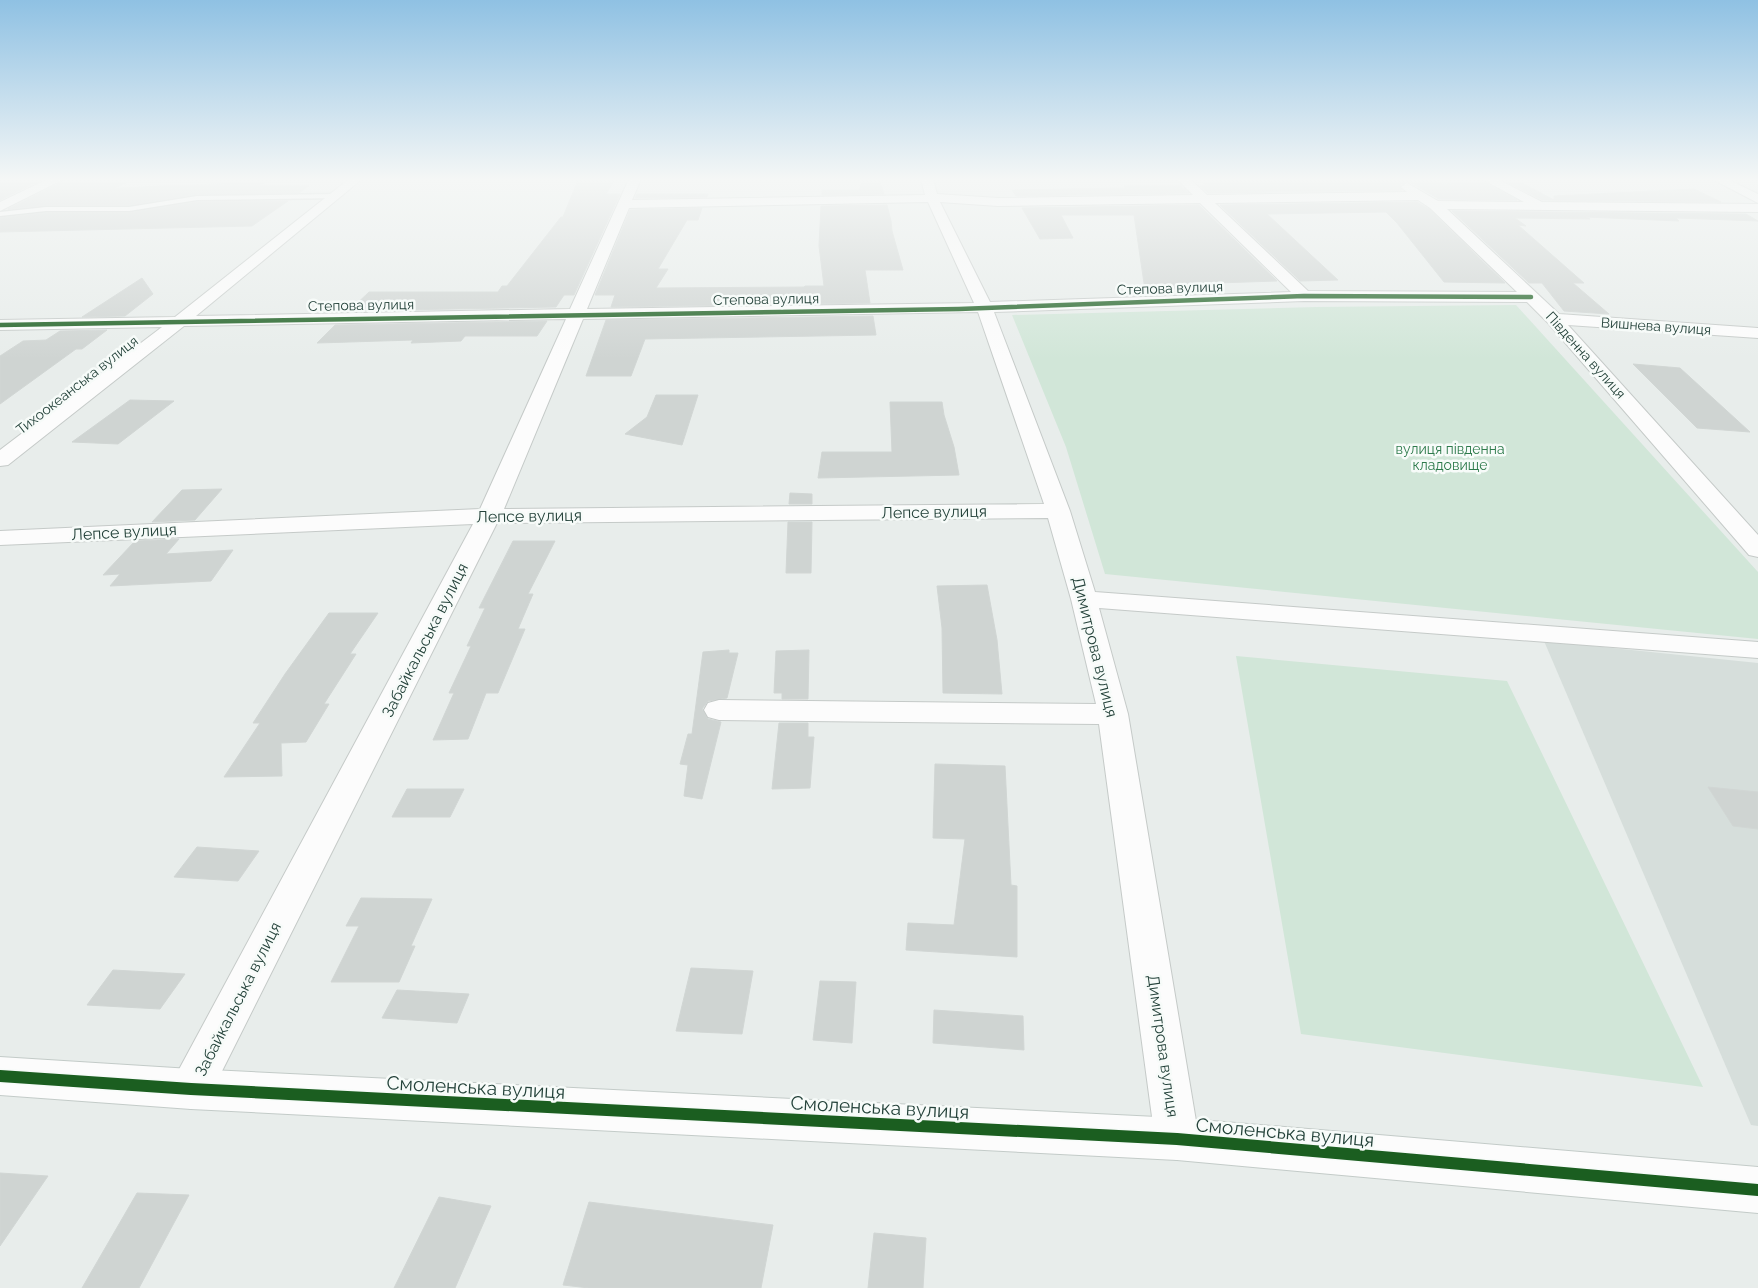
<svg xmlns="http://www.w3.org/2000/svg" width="1758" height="1288" viewBox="0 0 1758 1288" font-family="Raleway,sans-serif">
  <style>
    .built { fill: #d6dedb }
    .green { fill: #d1e6d8 }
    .building { fill: #cfd4d2; stroke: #d1d6d4 }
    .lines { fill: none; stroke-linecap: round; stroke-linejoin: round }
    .lane-casing { stroke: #c5cac8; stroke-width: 3 }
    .street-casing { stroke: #c5cac8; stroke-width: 2 }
    .secondary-casing { stroke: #c3cbc8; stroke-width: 2 }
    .lane { fill: #fcfcfc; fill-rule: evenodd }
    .street { fill: #fcfcfc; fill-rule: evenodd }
    .secondary { fill: #fcfcfc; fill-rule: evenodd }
    .cycleway-far1-casing { stroke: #f7fbf9; stroke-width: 6 }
    .cycleway-casing { stroke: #f7fbf9; stroke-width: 15 }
    .cycleway-far1 { stroke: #1b5e20; stroke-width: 4.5 }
    .cycleway { stroke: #1b5e20; stroke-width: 12 }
    .labels { text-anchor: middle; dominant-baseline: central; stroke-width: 5; stroke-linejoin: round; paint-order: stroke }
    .far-street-label { font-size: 14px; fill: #24423a; stroke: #f7fbf9 }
    .far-park-label { font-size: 14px; fill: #2d7a4b; stroke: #f7fbf9 }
    .street-label { font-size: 16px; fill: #24423a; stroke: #f7fbf9 }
    .near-street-label { font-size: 19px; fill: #24423a; stroke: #f7fbf9 }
  </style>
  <rect width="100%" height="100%" fill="#e8edeb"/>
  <!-- built -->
  <path class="built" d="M 1544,641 L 1758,663 L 1758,1126 L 1751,1125 Z"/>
  <!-- green -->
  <path class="green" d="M 1516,305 L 1758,572 L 1758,639 L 1105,574 L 1066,447 L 1012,315 L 1316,307 Z
    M 1236,656 L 1507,681 L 1703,1087 L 1301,1034 Z"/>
  <!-- building -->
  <path class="building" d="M 615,179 L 606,194 L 620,194 L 574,295 L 564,295 L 556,307 L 349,311 L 369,292 L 498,292 L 502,286 L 507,286 L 561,217 L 563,217 L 578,180 Z
    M 862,179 L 879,179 L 884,194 L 822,195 L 822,190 L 860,190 Z
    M 1436,180 L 1442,184 L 1486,183 L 1517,200 L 1439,199 L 1408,181 L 1400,185 L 1402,190 L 1208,193 L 1200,186 L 1206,186 L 1203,182 Z
    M 0,182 L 37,182 L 0,200 Z
    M 62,182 L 128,182 L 115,188 L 266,182 L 260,186 L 309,186 L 299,193 L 197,194 L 129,205 L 46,205 L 8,209 Z
    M 1509,183 L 1522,183 L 1554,200 L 1554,196 L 1694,189 L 1721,202 L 1542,200 Z
    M 1124,186 L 1181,186 L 1189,193 L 1016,196 L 1012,190 L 1125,188 Z
    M 637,194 L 708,194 L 707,197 L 635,198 Z
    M 288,201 L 252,226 L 0,232 L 0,218 L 46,213 L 129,213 L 197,202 Z
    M 1417,202 L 1429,209 L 1505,283 L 1444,282 L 1397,223 L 1386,212 L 1267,214 L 1338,280 L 1300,281 L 1220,205 Z
    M 887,205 L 891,221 L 892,231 L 903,270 L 865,270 L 870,303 L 611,307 L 615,295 L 595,295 L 630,210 L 702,208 L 698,220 L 687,220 L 658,269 L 668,269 L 656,288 L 804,287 L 805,286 L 824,286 L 819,246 L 821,206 Z
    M 1199,205 L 1277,281 L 1216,283 L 1220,287 L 1145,290 L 1134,215 L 1061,215 L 1073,238 L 1040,239 L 1022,208 Z
    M 1452,211 L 1746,214 L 1758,221 L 1676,218 L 1679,221 L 1586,217 L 1590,219 L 1515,218 L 1526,226 L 1518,225 L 1584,283 L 1573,283 L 1609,314 L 1564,311 L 1542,283 L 1529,283 Z
    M 142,278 L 153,294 L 125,316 L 82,317 Z
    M 873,316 L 876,335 L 645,339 L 631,376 L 586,376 L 606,320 Z
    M 547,321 L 537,336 L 465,336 L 461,341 L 411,343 L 413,340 L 317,343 L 335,325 Z
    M 107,330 L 82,349 L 76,349 L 0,404 L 0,356 L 23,341 L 46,340 L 60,331 Z
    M 1633,364 L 1680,368 L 1750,432 L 1697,428 Z
    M 656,395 L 698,395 L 682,445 L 625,434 L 647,417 Z
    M 130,400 L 174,401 L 118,444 L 72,442 Z
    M 890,402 L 942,402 L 944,415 L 954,447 L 959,475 L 818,478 L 822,452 L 892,452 Z
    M 222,489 L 195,520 L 152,522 L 182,490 Z
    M 790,493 L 812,494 L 812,504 L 789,504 Z
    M 788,522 L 812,522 L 811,573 L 786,573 Z
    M 179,539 L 166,554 L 233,550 L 211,581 L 110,586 L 120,574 L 103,575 L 135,541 Z
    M 513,541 L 555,541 L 528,594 L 533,594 L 518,629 L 525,629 L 498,693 L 486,693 L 468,739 L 433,740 L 454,693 L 449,693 L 471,646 L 467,646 L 485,608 L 479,608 Z
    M 987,585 L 997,640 L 1002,694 L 943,693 L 942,628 L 937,586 Z
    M 329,613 L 378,613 L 350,654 L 356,654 L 324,704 L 329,704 L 306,742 L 281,743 L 282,776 L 224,777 L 260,723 L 253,723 L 285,674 Z
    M 729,650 L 729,653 L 738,653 L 727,698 L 708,701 L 702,709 L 708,719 L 721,722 L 702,799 L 684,796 L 688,765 L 680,764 L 688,734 L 692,734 L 703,652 Z
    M 809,650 L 808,699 L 782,699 L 782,693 L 774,693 L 776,651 Z
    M 779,723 L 808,723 L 808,737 L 814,737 L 810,788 L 772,789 Z
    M 935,764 L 1005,766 L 1011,885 L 1017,886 L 1017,957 L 906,950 L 908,923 L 954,925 L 965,839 L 933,838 Z
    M 1708,787 L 1758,792 L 1758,829 L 1733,826 Z
    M 407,789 L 464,789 L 450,817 L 392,817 Z
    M 197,847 L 259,851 L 238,881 L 174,877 Z
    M 361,898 L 432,899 L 411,946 L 415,946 L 399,982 L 331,982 L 359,926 L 346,926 Z
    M 691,968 L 753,971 L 742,1034 L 676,1031 Z
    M 113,970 L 185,974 L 160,1009 L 87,1005 Z
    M 820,981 L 856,982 L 852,1043 L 813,1040 Z
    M 397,990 L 469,994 L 457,1023 L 382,1018 Z
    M 934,1010 L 1023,1016 L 1024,1050 L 933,1043 Z
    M 0,1173 L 48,1176 L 0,1246 Z
    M 137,1193 L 189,1195 L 139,1288 L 82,1288 Z
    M 439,1197 L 491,1206 L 455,1288 L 394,1288 Z
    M 589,1202 L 773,1225 L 761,1288 L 589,1288 L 563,1285 Z
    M 874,1233 L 926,1238 L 923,1288 L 868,1288 Z"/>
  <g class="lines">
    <!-- lane casing -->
    <g class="lane-casing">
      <path id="lane" d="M 335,194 L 338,194 L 338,198 L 197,200 L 129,211 L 46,211 L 0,216 L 0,212 L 46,207 L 129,207 L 197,196 Z"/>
    </g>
    <!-- street casing -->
    <g class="street-casing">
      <path id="street" d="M 48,179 L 64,179 L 0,211 L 0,202 Z
        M 349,179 L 362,179 L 196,316 L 570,309 L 629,179 L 641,179 L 632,200 L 925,195 L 921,179 L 933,179 L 937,194 L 998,198 L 1193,195 L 1177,179 L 1190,179 L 1207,195 L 1407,192 L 1401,187 L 1407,183 L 1438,201 L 1524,202 L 1482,179 L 1497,179 L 1542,202 L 1758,204 L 1758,212 L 1447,209 L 1559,314 L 1758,328 L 1758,338 L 1568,325 L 1758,535 L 1758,557 L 1749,555 L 1548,323 L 1527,302 L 1304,301 L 994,312 L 1070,511 L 1095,592 L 1758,642 L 1758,658 L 1099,608 L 1128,714 L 1199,1139 L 1193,1154 L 1177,1160 L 1161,1154 L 1155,1139 L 1099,724 L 719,720 L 708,717 L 704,710 L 708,703 L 719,700 L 1096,704 L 1071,599 L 1048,518 L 497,523 L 206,1103 L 191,1109 L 176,1103 L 170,1089 L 176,1075 L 473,524 L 0,545 L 0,531 L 480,509 L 566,319 L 184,326 L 8,465 L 0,466 L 0,450 L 162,327 L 0,330 L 0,320 L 175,317 ZM 1418,200 L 1430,208 L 1517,292 L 1308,291 L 1215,203 ZM 928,202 L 974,303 L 587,309 L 629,208 ZM 940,202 L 998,206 L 1200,203 L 1291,292 L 990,302 ZM 978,312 L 1044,504 L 504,509 L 583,319 Z"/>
    </g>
    <!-- secondary casing -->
    <g class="secondary-casing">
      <path id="secondary" d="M 1712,179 L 1727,179 L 1758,194 L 1758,203 Z
        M 0,1057 L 191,1069 L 1177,1118 L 1758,1167 L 1758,1213 L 1177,1160 L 191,1109 L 0,1095 Z"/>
    </g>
    <!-- lane -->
    <use href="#lane" class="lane"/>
    <!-- street -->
    <use href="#street" class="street"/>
    <!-- secondary -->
    <use href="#secondary" class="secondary"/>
    <!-- cycleway-far1 casing -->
    <g class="cycleway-far1-casing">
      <path id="cycleway-far1" d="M 0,325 L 959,309 L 1304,296 L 1531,297"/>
    </g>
    <!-- cycleway casing -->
    <g class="cycleway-casing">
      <path id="cycleway" d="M 0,1076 L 191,1089 L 1177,1139 L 1758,1190"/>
    </g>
    <!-- cycleway-far1 -->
    <use href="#cycleway-far1" class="cycleway-far1"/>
    <!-- cycleway -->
    <use href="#cycleway" class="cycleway"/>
  </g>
  <!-- sky -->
  <linearGradient id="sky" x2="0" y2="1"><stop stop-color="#8fc1e3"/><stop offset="0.5" stop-color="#f5f7f6"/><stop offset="1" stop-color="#f5f7f6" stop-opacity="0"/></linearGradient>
  <rect width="1758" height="359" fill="url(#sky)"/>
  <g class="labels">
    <!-- far-street labels -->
    <g class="far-street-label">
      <text transform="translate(1170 288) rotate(-2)">Степова вулиця</text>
      <text transform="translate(766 299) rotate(-1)">Степова вулиця</text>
      <text transform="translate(361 305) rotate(-1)">Степова вулиця</text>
      <text transform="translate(1656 326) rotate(4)">Вишнева вулиця</text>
      <text transform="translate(1586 355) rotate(48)">Південна вулиця</text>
      <text transform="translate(77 385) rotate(-38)">Тихоокеанська вулиця</text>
    </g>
    <!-- far-park labels -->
    <g class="far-park-label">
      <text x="1450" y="449">вулиця південна<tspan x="1450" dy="16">кладовище</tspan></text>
    </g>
    <!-- street labels -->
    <g class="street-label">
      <text transform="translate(934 512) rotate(-1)">Лепсе вулиця</text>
      <text transform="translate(529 516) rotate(-1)">Лепсе вулиця</text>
      <text transform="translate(124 532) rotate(-3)">Лепсе вулиця</text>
      <text transform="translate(425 640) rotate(-63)">Забайкальська вулиця</text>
      <text transform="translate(1095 647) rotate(76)">Димитрова вулиця</text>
      <text transform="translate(238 999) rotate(-63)">Забайкальська вулиця</text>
      <text transform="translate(1163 1046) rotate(82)">Димитрова вулиця</text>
    </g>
    <!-- near-street labels -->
    <g class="near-street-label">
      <text transform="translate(476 1087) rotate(3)">Смоленська вулиця</text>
      <text transform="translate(880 1107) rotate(3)">Смоленська вулиця</text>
      <text transform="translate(1285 1132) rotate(5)">Смоленська вулиця</text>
    </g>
  </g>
</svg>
